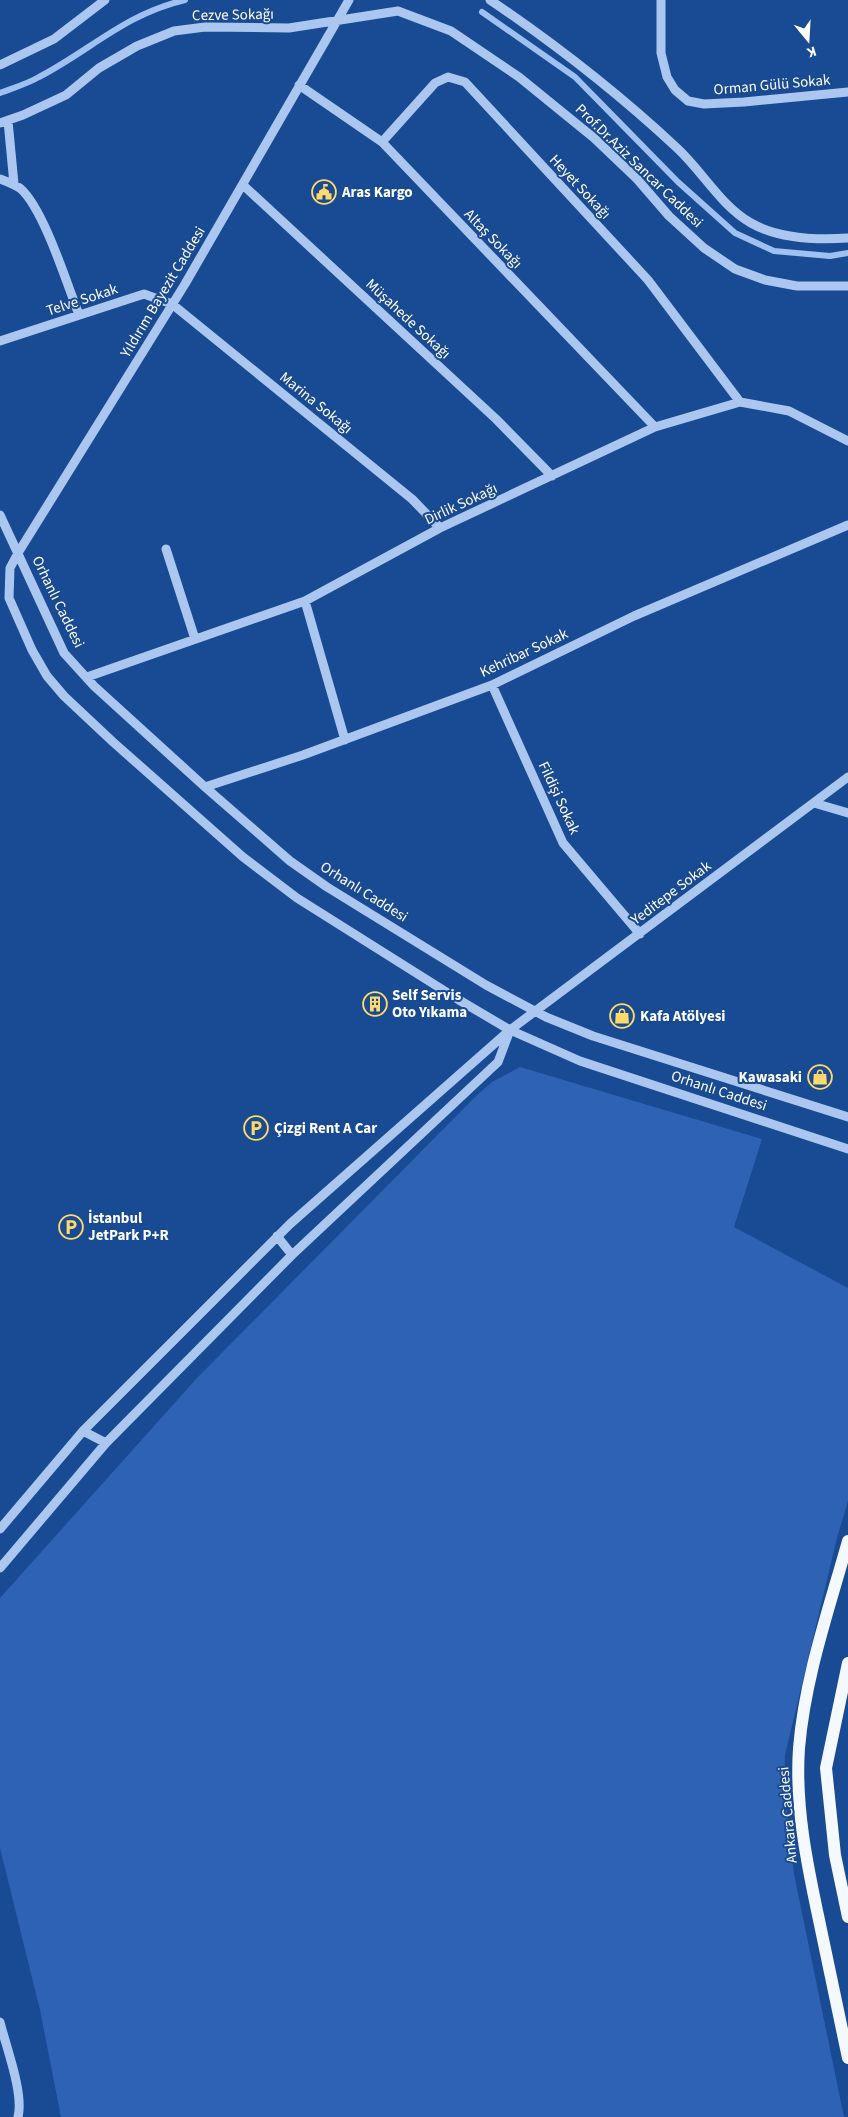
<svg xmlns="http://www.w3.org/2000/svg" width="848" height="2117" viewBox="0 0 848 2117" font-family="'Source Sans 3',sans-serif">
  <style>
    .green { fill: #2d63b2 }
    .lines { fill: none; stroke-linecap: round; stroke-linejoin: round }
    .stream { stroke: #9ec1f2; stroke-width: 6 }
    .minor { stroke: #abc7f0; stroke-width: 9 }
    .major { stroke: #f4f8ff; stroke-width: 12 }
    .labels { text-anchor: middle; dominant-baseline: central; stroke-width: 4; stroke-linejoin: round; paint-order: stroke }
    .street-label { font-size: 15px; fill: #fff; stroke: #194a94 }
    .poi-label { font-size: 15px; font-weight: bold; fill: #fff; stroke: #194a94; text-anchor: start }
  </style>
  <rect width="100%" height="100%" fill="#194a94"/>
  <!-- green -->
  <path class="green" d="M 520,1067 L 762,1139 L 734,1227 L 848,1288 L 848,1501 L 837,1538 L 785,1755 L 784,1785 L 794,1874 L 844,2117 L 61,2117 L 40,2010 L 0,1848 L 0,1598 L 197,1378 L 476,1096 L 492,1082 Z"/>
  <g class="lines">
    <!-- stream -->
    <path class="stream" d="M 482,12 L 575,77 L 678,182 L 735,233 L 774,251 L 830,256 L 848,253
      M 0,93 C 13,88 27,84 39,77 C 91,50 125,14 185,0"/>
    <!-- minor -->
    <path class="minor" d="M 349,0 L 185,284 L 18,553 L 10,568 L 9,598 L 32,650 L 47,676 L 64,696 L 113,742 L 243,857 L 297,898 L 459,1000 L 510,1030 L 580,1061 L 848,1149
      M 490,0 C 555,44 620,95 677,148 C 703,172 720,205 751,223 C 779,239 818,240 848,238
      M 661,0 L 661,53 L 667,77 L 675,90 L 688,101 L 704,104 L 744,102 L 848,92
      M 0,65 L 54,39 L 105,0
      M 299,85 L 382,142 L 655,427
      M 8,121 L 14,184
      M 0,123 L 23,115 L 66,95 L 99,68 L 137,46 L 174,31 L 205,27 L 289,28 L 398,11 L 451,31 L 519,77 L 594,138 L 637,179 L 669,216 L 704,248 L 735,269 L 765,280 L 797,286 L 848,286
      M 382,142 L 435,83 L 448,77 L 465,82 L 648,280 L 740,402
      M 0,179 C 8,182 14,184 21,189 C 44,210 67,284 79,315
      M 243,185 L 496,419 L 552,476
      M 0,341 L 144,294 L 172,304 L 412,499 L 440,528
      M 0,515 L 64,653 L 94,686 L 205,787 L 290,861 L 327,887 L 486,985 L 546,1017 L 593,1036 L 848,1117
      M 166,549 L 195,639
      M 305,601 L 345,740
      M 87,677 L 305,601 L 440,528 L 655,427 L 740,402 L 789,411 L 848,441
      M 492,685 L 563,843 L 640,934
      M 205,787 L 303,755 L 492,685 L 634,616 L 848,525
      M 814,803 L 848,813
      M 277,1236 L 292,1255
      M 83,1431 L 106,1443
      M 0,1529 L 83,1431 L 290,1224 L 510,1030 L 848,777
      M 0,1568 L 106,1443 L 292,1255 L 498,1062 L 509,1033
      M 0,2022 C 6,2047 24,2093 18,2117"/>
    <!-- major -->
    <path class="major" d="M 848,1541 C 829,1609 805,1677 799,1748 C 795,1806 807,1864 819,1920 C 829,1966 838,2012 848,2058
      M 848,1663 L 826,1768 L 835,1855 L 848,1917"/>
  </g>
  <!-- icons -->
  <defs>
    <g id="civic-ring" transform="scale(1.25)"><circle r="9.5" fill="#194a94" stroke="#ffda6a" stroke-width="1.5"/><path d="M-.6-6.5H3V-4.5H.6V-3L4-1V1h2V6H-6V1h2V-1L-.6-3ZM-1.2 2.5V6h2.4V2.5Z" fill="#ffda6a"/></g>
    <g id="building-ring" transform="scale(1.25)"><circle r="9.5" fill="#194a94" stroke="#ffda6a" stroke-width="1.5"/><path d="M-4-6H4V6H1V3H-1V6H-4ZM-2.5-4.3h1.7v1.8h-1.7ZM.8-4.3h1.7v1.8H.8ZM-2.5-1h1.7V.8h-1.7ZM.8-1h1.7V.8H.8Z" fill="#ffda6a"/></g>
    <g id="shop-ring" transform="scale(1.25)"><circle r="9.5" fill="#194a94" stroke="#ffda6a" stroke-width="1.5"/><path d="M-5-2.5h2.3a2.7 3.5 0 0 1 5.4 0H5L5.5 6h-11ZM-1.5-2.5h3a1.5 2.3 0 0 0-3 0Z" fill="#ffda6a"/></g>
    <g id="parking-ring" transform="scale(1.25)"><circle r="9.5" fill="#194a94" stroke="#ffda6a" stroke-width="1.5"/><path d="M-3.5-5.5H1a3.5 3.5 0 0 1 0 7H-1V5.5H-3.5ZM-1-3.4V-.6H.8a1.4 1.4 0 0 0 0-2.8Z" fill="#ffda6a"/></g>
  </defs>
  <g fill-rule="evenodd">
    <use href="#civic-ring" x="324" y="192"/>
    <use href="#building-ring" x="375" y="1004"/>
    <use href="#shop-ring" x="622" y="1016"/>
    <use href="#shop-ring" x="820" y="1077"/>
    <use href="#parking-ring" x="256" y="1128"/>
    <use href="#parking-ring" x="71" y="1227"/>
  </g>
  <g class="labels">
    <!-- street labels -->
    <g class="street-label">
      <text transform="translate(233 15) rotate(-1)">Cezve Sokağı</text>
      <text transform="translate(772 85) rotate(-5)">Orman Gülü Sokak</text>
      <text transform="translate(639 166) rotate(44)">Prof.Dr.Aziz Sancar Caddesi</text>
      <text transform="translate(580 187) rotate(47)">Heyet Sokağı</text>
      <text transform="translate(493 239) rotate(46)">Altaş Sokağı</text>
      <text transform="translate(163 292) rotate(-59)">Yıldırım Bayezit Caddesi</text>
      <text transform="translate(82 300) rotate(-18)">Telve Sokak</text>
      <text transform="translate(408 319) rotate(43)">Müşahede Sokağı</text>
      <text transform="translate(316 403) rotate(39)">Marina Sokağı</text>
      <text transform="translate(461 504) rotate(-25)">Dirlik Sokağı</text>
      <text transform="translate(58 602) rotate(64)">Orhanlı Caddesi</text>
      <text transform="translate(524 653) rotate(-25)">Kehribar Sokak</text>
      <text transform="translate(559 798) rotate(65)">Fildişi Sokak</text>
      <text transform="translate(364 892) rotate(32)">Orhanlı Caddesi</text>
      <text transform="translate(671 893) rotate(-37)">Yeditepe Sokak</text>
      <text transform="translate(719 1091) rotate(18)">Orhanlı Caddesi</text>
      <text transform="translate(788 1815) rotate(-95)">Ankara Caddesi</text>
    </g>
    <!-- poi labels -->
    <g class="poi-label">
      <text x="342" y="192">Aras Kargo</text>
      <text x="392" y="995">Self Servis<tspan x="392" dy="17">Oto Yıkama</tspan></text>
      <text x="640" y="1016">Kafa Atölyesi</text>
      <text x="802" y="1077" text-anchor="end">Kawasaki</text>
      <text x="274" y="1128">Çizgi Rent A Car</text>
      <text x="88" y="1218">İstanbul<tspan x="88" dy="17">JetPark P+R</tspan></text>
    </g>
  </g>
  <!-- north arrow -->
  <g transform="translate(808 40) rotate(162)" stroke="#194a94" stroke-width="4" paint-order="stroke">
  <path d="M0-4L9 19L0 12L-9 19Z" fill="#ffffff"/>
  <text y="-8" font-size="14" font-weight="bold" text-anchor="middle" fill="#ffffff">K</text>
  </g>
</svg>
